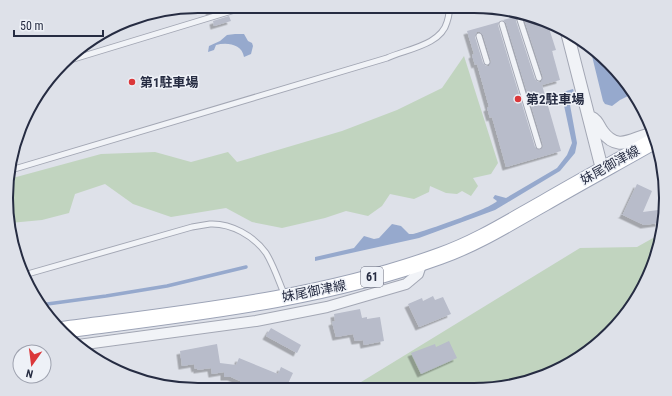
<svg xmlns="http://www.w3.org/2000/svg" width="672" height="396" viewBox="0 0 672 396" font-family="'Roboto Condensed','Noto Sans JP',sans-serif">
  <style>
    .green { fill: #c1d4bf }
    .water { fill: #96a9cd }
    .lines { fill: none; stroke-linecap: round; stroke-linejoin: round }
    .stream { stroke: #96a9cd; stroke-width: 3.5 }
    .building { fill: #b8bcca; fill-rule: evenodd; filter: url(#shadow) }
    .service-casing { stroke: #a3a7b4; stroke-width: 7 }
    .minor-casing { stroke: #a3a7b4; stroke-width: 12 }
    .tertiary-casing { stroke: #a3a7b4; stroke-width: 14 }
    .primary-casing { stroke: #9ca3b6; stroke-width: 18 }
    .service { stroke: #f1f3f7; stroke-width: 5 }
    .minor { stroke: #f1f3f7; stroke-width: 10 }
    .tertiary { stroke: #f1f3f7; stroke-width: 12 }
    .primary { stroke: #fff; stroke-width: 16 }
    .poi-dot { fill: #db373a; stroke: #eef1f7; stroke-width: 1.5 }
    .labels { text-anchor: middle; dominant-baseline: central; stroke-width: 3; stroke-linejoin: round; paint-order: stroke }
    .shield { fill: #eef1f7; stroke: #626778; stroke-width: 1 }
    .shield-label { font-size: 12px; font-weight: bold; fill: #262c42 }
    .poi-label { font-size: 13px; font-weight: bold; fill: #262c42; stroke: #eef1f7; text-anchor: start }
    .street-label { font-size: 13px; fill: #262c42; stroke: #eef1f7 }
    .rim { fill: none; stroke: #262c42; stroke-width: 2 }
  </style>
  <defs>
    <filter id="shadow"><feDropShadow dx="-3.5" dy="3.5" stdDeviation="0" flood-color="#0004"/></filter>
  </defs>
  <rect width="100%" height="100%" fill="#dee1e9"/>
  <!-- green -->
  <path class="green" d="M 464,56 L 498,163 L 491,174 L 473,178 L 478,186 L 471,196 L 462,191 L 457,194 L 446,193 L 430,186 L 429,192 L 414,199 L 390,194 L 382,206 L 368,216 L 346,211 L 325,218 L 282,228 L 252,222 L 226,208 L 171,217 L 133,204 L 105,184 L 75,194 L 69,213 L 42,220 L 10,223 L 6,198 L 9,179 L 101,154 L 155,152 L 191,162 L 228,152 L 237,162 L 342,131 L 397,110 L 442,88 Z
    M 662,233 L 634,305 L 570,364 L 487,390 L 348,390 L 580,248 L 637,247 Z"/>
  <!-- water -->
  <path class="water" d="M 235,34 L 244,34 L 248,41 L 252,43 L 253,46 L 251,54 L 244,57 C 242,44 227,42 216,45 L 214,50 L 208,52 L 209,46 L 220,41 L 227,35 Z
    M 595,52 L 634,93 L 620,100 L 612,106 L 605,104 L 603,101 L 592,56 Z
    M 573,89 L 574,92 L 568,94 L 577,143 L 575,153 L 560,171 L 495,210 L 419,238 L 315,261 L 315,257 L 354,248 L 364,236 L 374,239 L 379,238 L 392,224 L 401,226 L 409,234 L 413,234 C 425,231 492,208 497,201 L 493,198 L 495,195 L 506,198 L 557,168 L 567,155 L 572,143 L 562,96 L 563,92 Z"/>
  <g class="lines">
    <!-- stream -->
    <path class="stream" d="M 40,305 L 106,296 L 167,286 L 246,267"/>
  </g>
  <!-- building -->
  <path class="building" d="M 208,6 L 226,6 L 227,8 L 210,13 Z
    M 525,14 L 536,16 L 547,22 L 556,50 L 552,51 L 560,80 L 542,85 L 561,151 L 506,167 L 492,117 L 490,118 L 487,108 L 489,107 L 477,64 L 475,65 L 472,55 L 474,54 L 467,31 L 499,22 L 498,25 L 535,147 L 540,150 L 542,148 L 543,145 L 506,23 L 503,20 ZM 518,16 L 521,16 L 524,19 L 543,77 L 541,82 L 538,82 L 535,79 L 516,21 ZM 477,32 L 480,32 L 483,35 L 491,61 L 489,66 L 486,66 L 483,63 L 475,37 Z
    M 229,16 L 231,21 L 214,26 L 213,21 Z
    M 637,184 L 652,191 L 643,212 L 658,210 L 659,223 L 644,225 L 621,214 L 623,214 Z
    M 433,296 L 435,300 L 443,297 L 451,314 L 419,327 L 408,304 L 422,298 L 423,301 Z
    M 360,309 L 362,318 L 367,317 L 367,319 L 380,317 L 384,341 L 364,345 L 363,340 L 355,341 L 353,334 L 336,337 L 332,322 L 335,321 L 334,314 Z
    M 271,328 L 301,345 L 297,353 L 266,336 Z
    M 449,341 L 457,358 L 421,374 L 411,353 L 435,344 L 436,347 Z
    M 217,344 L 220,363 L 236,365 L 239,358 L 278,374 L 281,367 L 293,373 L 285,390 L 260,390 L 231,377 L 224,377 L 224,372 L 212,374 L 211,368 L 197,370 L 197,368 L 195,369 L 194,364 L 182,366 L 180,351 Z"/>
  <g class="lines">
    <!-- service casing -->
    <g class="service-casing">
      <path id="service" d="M 450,11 L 456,8
        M 520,20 L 539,78
        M 502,24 L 539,146
        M 479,36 L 487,62
        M 67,61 L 248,6
        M 11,170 L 387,58 C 407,49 441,45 447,22 C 449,16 450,12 448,6
        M 24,275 L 192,227 C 198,226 204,225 210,224 C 231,223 254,236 266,253 C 274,266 279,282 285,296"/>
    </g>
    <!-- minor casing -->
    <g class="minor-casing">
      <path id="minor" d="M 78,345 L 256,321 L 327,307 L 406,284 L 418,274 L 422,262"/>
    </g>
    <!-- tertiary casing -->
    <g class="tertiary-casing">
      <path id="tertiary" d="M 567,32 L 602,169
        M 590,117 C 597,120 598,125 602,131 C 618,153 632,138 651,134"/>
    </g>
    <!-- primary casing -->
    <g class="primary-casing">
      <path id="primary" d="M 62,330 C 189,313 319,300 440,256 C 477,243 510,222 544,203 C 580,182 617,162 654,141"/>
    </g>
    <!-- service -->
    <use href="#service" class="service"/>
    <!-- minor -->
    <use href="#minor" class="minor"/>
    <!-- tertiary -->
    <use href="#tertiary" class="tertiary"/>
    <!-- primary -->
    <use href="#primary" class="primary"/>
  </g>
  <!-- markers -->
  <g class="poi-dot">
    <circle cx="132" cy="82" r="4"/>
    <circle cx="518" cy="99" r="4"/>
  </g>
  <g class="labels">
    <!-- shield labels -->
    <rect class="shield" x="361" y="267" width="22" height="20" rx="3"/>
    <g class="shield-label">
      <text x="372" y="277">61</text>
    </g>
    <!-- poi labels -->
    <g class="poi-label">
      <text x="140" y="82">第1駐車場</text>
      <text x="526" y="99">第2駐車場</text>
    </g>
    <!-- street labels -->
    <g class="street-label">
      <text transform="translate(610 165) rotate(-29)">妹尾御津線</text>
      <text transform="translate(314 291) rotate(-11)">妹尾御津線</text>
    </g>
  </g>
  <!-- crop -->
  <path d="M0 0H672V396H0ZM198 13H474A185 185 0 0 1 659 198V198A185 185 0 0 1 474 383H198A185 185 0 0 1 13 198V198A185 185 0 0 1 198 13Z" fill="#dee1e9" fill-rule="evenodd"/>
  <path class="rim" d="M198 13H474A185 185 0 0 1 659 198V198A185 185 0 0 1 474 383H198A185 185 0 0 1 13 198V198A185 185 0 0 1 198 13Z"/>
  <!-- north arrow -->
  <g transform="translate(32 364) rotate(194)"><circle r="19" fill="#eef1f7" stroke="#9ea2af"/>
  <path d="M0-3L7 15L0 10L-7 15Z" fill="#db373a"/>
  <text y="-6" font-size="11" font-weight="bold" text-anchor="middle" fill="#262c42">N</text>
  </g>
  <!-- scale -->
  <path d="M14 30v6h89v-6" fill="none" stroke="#262c42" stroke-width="2"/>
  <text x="20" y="30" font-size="12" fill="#262c42" stroke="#eef1f7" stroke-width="3" paint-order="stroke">50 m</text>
</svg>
